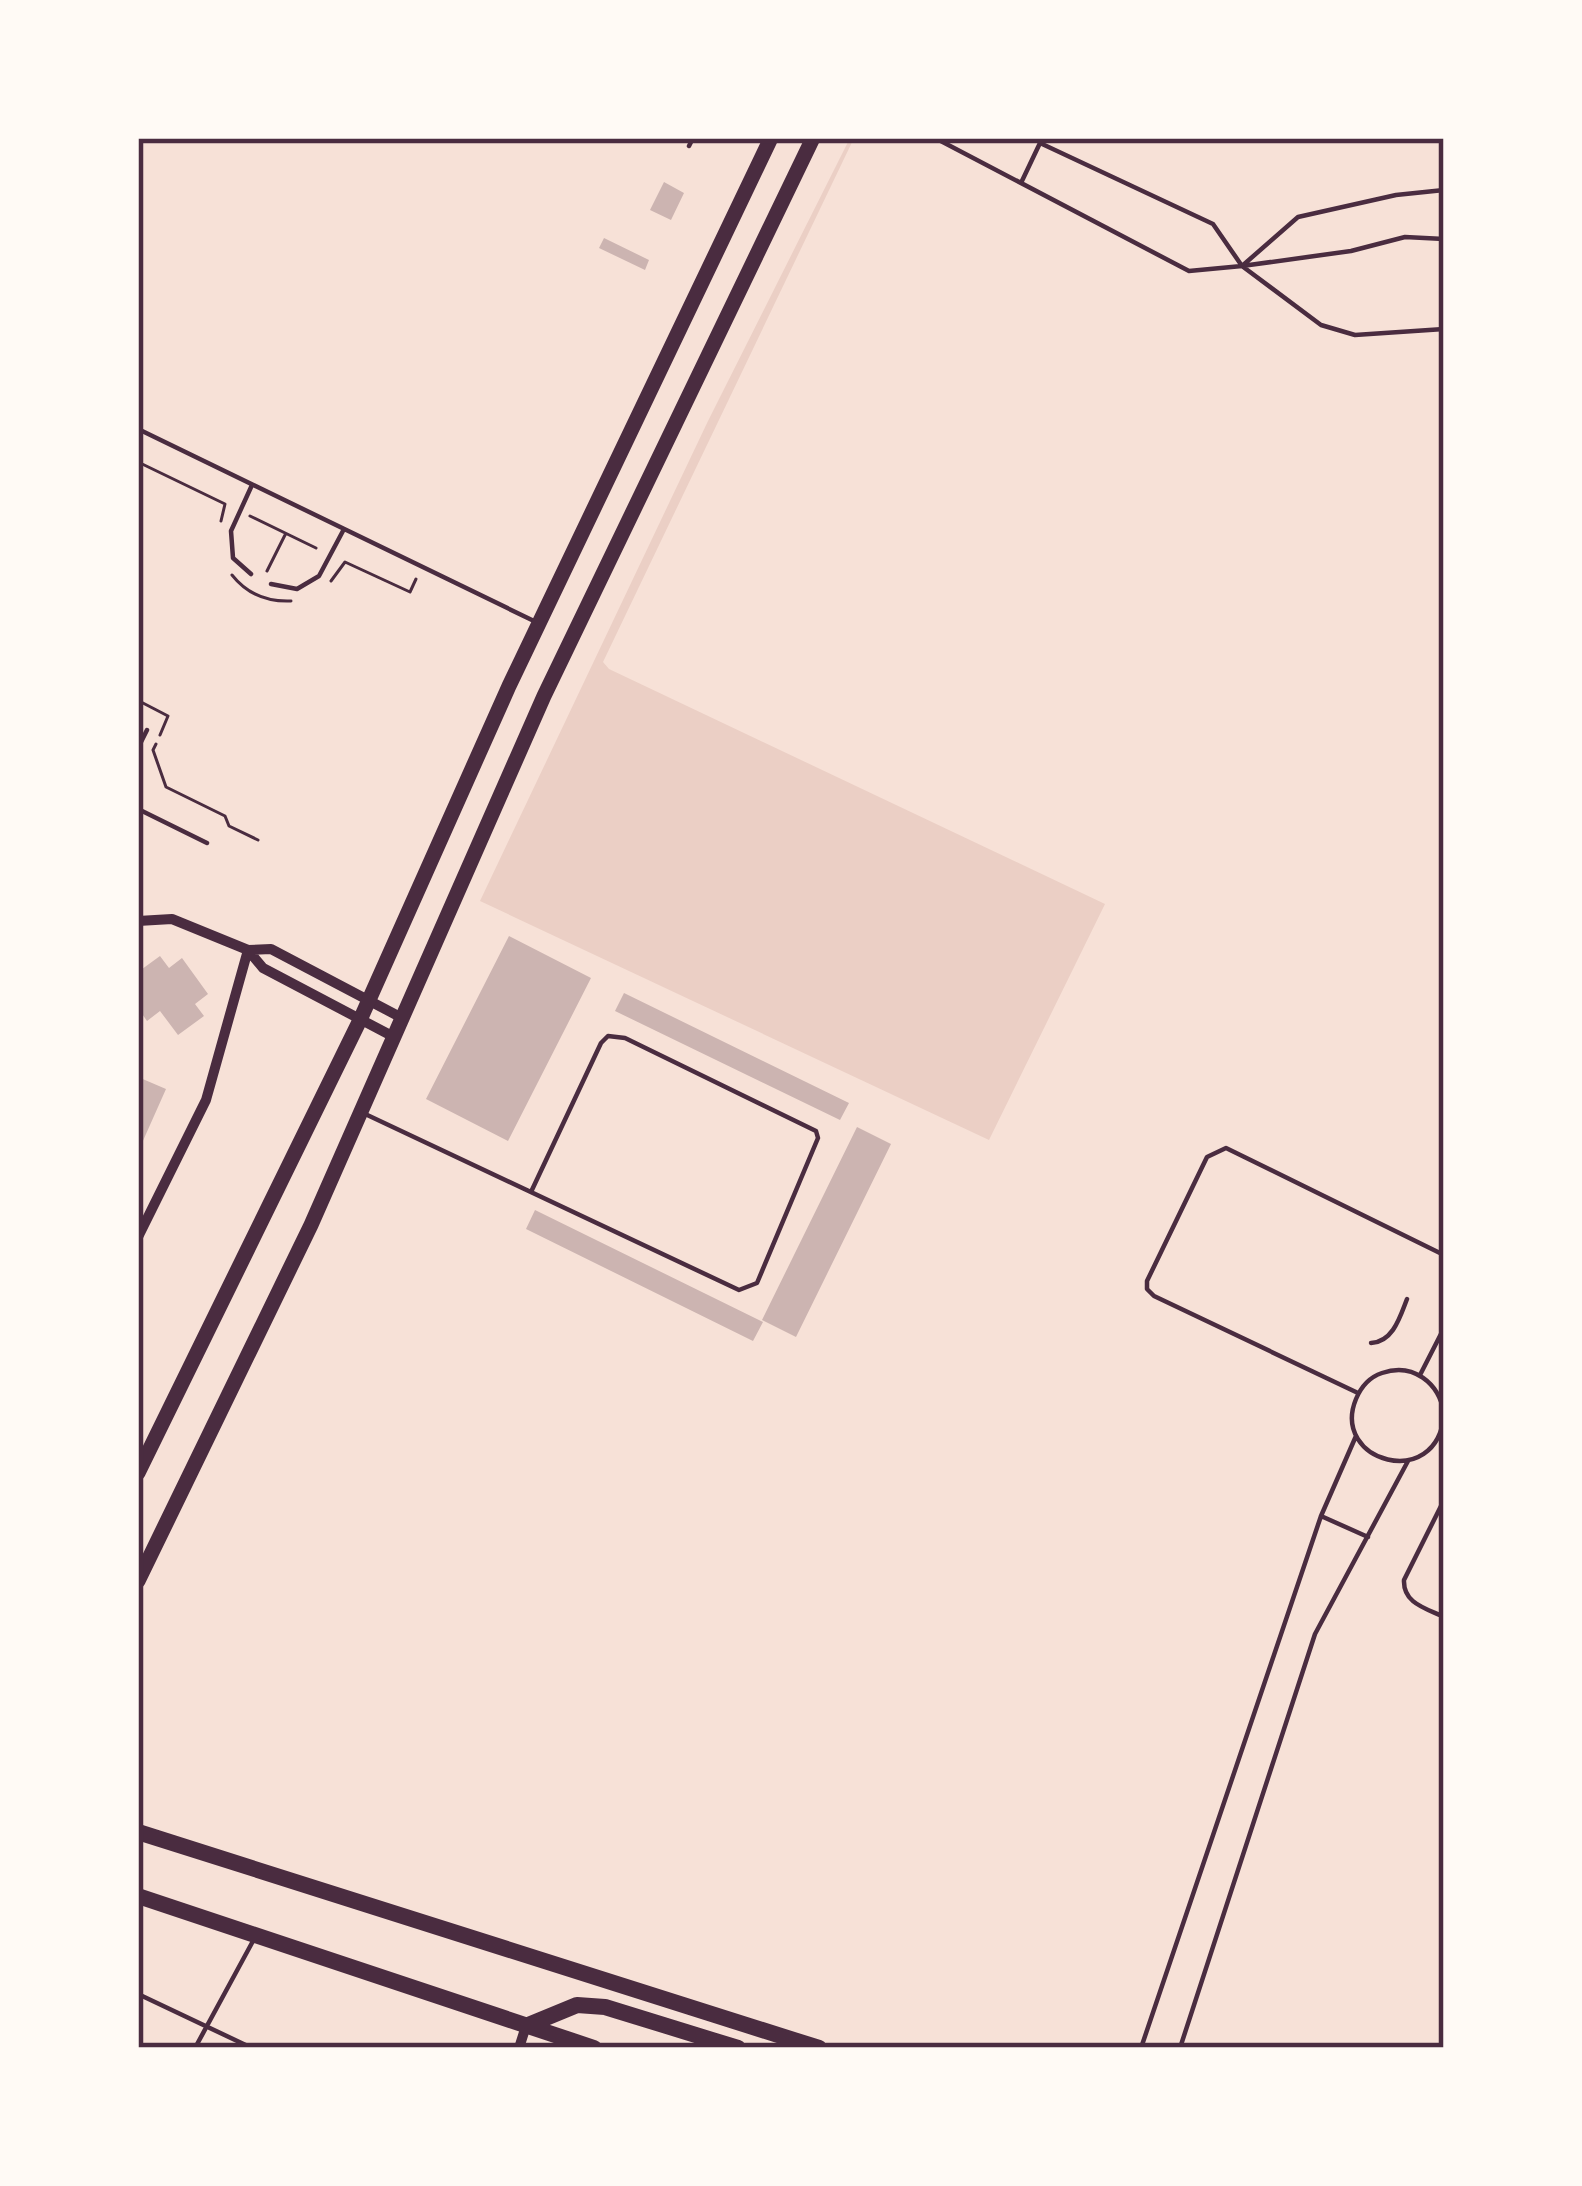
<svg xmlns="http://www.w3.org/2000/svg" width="1582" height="2186" viewBox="0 0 1582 2186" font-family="'Golos Text',sans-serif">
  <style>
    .green { fill: #ebcfc5 }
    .building { fill: #ccb4b1 }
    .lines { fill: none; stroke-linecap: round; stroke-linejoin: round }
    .path { stroke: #4a2c40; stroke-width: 3 }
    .service { stroke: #4a2c40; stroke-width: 4.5 }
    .minor { stroke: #4a2c40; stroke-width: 10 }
    .secondary { stroke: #4a2c40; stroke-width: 15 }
    .primary { stroke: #4a2c40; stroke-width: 16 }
    .neatline { fill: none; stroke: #4a2c40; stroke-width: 4.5 }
  </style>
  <rect width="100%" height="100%" fill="#f7e1d7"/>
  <!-- green -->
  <path class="green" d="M 850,138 L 854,138 L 603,662 L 609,669 L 1105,904 L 989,1140 L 480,901 L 708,421 Z"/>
  <!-- building -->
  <path class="building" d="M 664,182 L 684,193 L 671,220 L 650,210 Z
    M 604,238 L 649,260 L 645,270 L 599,248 Z
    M 509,936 L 591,978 L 508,1141 L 426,1099 Z
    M 160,956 L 169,968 L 182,958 L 208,994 L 195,1004 L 204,1016 L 178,1035 L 160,1011 L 147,1021 L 138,1008 L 138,972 Z
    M 624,993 L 849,1103 L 840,1120 L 615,1011 Z
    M 138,1077 L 166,1089 L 138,1152 Z
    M 857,1127 L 891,1144 L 796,1337 L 762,1320 Z
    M 535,1210 L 763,1322 L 753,1341 L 526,1229 Z"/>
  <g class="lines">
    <!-- path -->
    <path class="path" d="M 138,462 L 225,504 L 221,521
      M 250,516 L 316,548
      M 267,571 L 285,535
      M 232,575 C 247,594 267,602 291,601
      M 331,581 L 345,562 L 410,592 L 416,579
      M 138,708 L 141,702 L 168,716 L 160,735
      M 156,744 L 153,750 L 166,787 L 225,816 L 229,826 L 258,840"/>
    <!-- service -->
    <path class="service" d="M 935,138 L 1189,271 L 1242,266 L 1298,217 L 1396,195 L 1444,190
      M 689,146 L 693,138
      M 1021,183 L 1040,143 L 1213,224 L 1242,266
      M 1444,239 L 1405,237 L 1351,251 L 1242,266 L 1321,325 L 1355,335 L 1444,329
      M 138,429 L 534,621
      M 251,574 L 233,558 L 231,531 L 252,485
      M 271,584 L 297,589 L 319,576 L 344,529
      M 138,748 L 147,730
      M 138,809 L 207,843
      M 363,1113 L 739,1290 L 757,1283 L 818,1138 L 816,1131 L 625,1038 L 608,1036 L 601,1043 L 531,1192
      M 1371,1343 C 1393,1342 1400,1317 1407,1299
      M 1420,1375 L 1444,1328
      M 1358,1393 L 1154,1296 L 1147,1289 L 1147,1281 L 1207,1157 L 1226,1148 L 1444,1255
      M 1444,1413 C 1439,1383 1413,1362 1382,1373 C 1370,1377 1361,1387 1356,1399 C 1330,1462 1437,1492 1444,1415
      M 1444,1500 L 1404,1580 C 1403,1603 1425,1608 1444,1617
      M 1321,1516 L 1368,1537
      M 138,1994 L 252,2048
      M 195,2048 L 253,1941
      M 1141,2048 L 1321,1516 L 1356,1436
      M 1180,2048 L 1315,1634 L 1408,1461"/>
    <!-- minor -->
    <path class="minor" d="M 138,921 L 172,919 L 248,950 L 271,949 L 402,1018
      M 248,950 L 263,968 L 394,1037
      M 138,1237 L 206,1100 L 248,950
      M 519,2048 L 526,2026"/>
    <!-- secondary -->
    <path class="secondary" d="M 138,1473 L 360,1020 L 509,686 L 771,138
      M 138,1581 L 311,1225 L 544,696 L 813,138"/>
    <!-- primary -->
    <path class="primary" d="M 138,1832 L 819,2048
      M 138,1896 L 594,2048
      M 526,2026 L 577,2005 L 605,2007 L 738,2048"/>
  </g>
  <!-- border -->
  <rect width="1582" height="2186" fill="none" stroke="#fffaf5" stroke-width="282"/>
  <rect x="141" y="141" width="1300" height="1904" class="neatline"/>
</svg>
